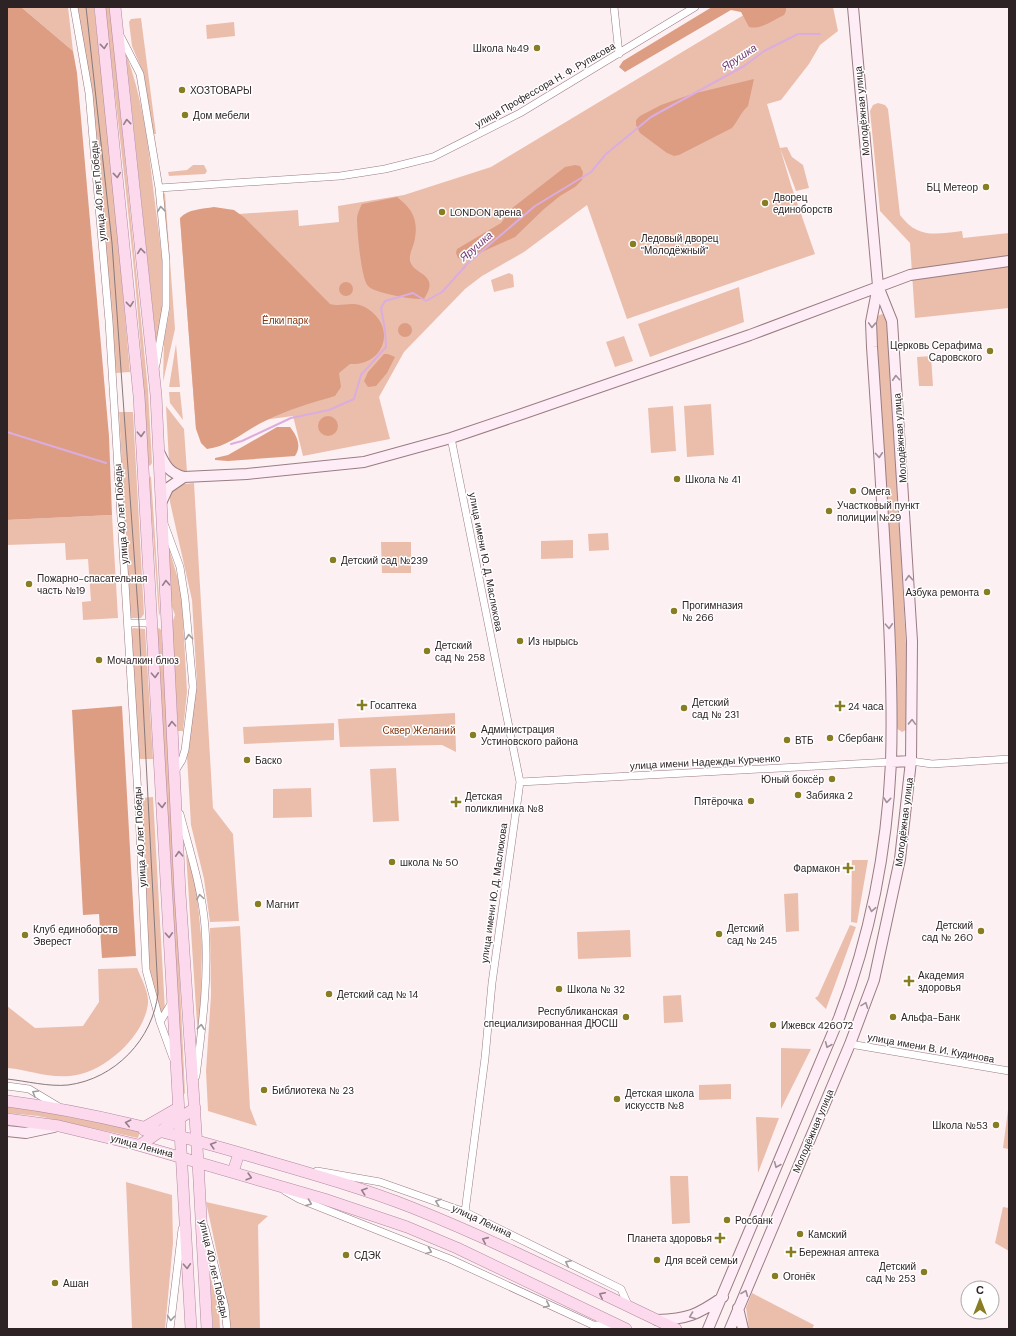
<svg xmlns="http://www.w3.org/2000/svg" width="1016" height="1336" viewBox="0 0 1016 1336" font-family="'DM Sans',sans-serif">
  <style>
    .green { fill: #ebbeac }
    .forest { fill: #dd9d83 }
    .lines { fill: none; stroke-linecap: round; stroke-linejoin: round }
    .stream { stroke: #dbaddf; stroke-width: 2 }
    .street-casing { stroke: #997c83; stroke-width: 8 }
    .secondary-casing { stroke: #997c83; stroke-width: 12 }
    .primary-casing { stroke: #b2889f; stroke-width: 12 }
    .street { stroke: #fff; stroke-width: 7 }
    .secondary { stroke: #feecf6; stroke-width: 10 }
    .primary { stroke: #fcd9ed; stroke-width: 11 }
    .tram { stroke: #867a7c; stroke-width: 1 }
    .oneway { stroke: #947e88 }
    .oneway2 { stroke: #a09c9c }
    .oneway3 { stroke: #a09198 }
    .poi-dot { fill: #887d23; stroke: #fff; stroke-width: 1.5 }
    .labels { text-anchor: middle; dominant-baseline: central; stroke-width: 3; stroke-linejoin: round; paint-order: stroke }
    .poi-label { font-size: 10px; fill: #2d2224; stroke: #fff; text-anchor: start }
    .street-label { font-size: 10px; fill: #2d2224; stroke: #fff }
    .park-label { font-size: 10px; fill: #823610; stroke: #fff }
    .water-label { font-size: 11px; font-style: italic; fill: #713976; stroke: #fff }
  </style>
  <rect width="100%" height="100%" fill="#fdf0f3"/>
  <!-- green -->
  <path class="green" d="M 21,7 L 68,7 L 73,51 Z
    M 75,7 L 94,7 L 111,161 L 130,372 L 116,373 L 96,160 Z
    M 105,7 L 109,7 L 111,19 L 148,390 L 152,463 L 150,466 L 147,463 C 142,310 122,159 105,7 Z
    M 757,7 L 833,7 L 838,31 L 820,45 L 809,64 L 781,100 L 767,104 L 791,185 L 815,254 L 627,319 L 587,205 L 524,252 L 482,276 L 465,289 L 404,352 L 379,397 L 390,439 L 303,456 L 293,416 L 196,429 L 180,218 L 298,210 L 299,226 L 339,222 L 338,206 L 404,195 L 491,167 Z
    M 141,18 L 156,134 L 153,134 L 144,75 L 132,46 L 129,22 L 131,19 Z
    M 234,22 L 235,36 L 207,39 L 206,25 Z
    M 126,54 C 142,96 148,142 153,187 C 157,221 163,256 164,290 C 164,307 160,324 156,341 Z
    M 878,103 L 885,105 L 888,109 L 900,215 C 918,239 935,234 962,231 L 963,238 L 1009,233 L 1009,308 L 915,318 L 910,243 L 880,211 L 870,111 L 873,105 Z
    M 787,147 L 792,157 L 803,165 L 809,188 L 796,191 L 780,148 Z
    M 193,165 L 204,165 L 207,171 L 205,174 L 169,176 L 168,172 L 187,170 Z
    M 165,193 L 175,329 L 163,382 L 164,341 L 170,308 L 162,196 Z
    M 509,273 L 513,275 L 514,287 L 494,292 L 491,280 Z
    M 739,287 L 744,322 L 650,357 L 638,324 Z
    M 882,314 L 887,316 L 906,644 L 906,730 L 902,732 L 896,728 L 897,676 L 894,611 L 875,317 Z
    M 624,336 L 633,361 L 615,367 L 606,342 Z
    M 176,344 L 180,387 L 169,387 Z
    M 931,356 L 933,386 L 919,386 L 917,357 Z
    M 169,392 L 180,392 L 183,420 L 170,403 Z
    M 711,404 L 714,455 L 687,457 L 684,406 Z
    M 166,406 L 184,429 L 187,472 L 179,472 L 169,462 Z
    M 673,406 L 676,451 L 651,453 L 648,408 Z
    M 119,412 L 133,412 L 144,614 L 141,618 L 130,618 Z
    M 151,476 L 160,613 L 159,616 L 149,479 Z
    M 194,483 L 213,808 L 233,834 L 239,921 L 210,922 L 204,879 L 191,825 L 187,756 L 197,684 L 192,600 L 170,502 L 170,491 L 175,485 Z
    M 112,515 L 118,618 L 83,620 L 82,602 L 91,601 L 88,559 L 66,560 L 65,543 L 7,545 L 7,520 Z
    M 608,533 L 609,550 L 589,551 L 588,534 Z
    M 573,540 L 573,558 L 541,559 L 541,541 Z
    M 411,542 L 411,573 L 382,573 L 381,542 Z
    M 168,545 L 180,586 L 182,601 L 187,692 L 183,731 L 178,731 L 172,623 L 175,615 L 171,604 Z
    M 133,628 L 145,629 L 153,759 L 137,759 L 131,631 Z
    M 159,628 L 161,630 L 170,764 L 185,1094 L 182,1092 L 157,629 Z
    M 455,713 L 456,752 L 442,745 L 340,747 L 338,719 Z
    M 334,723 L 334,740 L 244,744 L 243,727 Z
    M 396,768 L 399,821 L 373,822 L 370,769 Z
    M 311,788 L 312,817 L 273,818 L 273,789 Z
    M 153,797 L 165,1011 L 161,1016 L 149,971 L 140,798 Z
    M 186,853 L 196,883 L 202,946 L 201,998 L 198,1039 Z
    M 852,860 L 868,860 L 857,923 L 851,922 Z
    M 798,893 L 799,931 L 786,932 L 784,894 Z
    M 850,925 L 856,927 L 826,1009 L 815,998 L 818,996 Z
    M 240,926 L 250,1108 L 257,1126 L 208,1111 L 206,1071 L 211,995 L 210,928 Z
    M 630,930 L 631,957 L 578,959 L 577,932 Z
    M 137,968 C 141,978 149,992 148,1003 C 145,1036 103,1074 70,1076 C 46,1078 30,1070 7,1068 L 7,1006 L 35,1028 L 83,1026 L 99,1002 L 98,969 Z
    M 681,995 L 683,1022 L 664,1023 L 663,996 Z
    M 781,1048 L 811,1049 L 781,1109 Z
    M 731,1084 L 731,1099 L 699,1100 L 699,1085 Z
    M 7,1106 L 38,1110 L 140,1131 L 138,1138 L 38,1116 L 7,1113 Z
    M 1008,1110 L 1009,1110 L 1009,1149 L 1003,1148 Z
    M 756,1117 L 779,1118 L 758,1173 Z
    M 670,1176 L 688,1176 L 690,1223 L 672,1224 Z
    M 126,1182 L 172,1195 L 173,1243 L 165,1329 L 132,1329 Z
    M 206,1202 L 268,1216 L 258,1225 L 260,1329 L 230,1329 L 228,1305 Z
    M 1003,1207 L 1009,1208 L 1009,1251 L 995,1243 Z
    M 210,1275 L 219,1306 L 220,1329 L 213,1329 Z
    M 752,1293 L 814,1325 L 812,1329 L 749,1329 L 746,1308 Z"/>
  <!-- forest -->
  <path class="forest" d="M 7,7 L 21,7 L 73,51 L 77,73 L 109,436 L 112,515 L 7,520 Z
    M 712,7 L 786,7 L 786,11 L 784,15 C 773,20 761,30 749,27 L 741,12 L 731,10 L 625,72 L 619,67 L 623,61 Z
    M 754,79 L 748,106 C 741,112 738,121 732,128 L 679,155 L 674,156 L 667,153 L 640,133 L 636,125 L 636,120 L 640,116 L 661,105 L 692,94 Z
    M 575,165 L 580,166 L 583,172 L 582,180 L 575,187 L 560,196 L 544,209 L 515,237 L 464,260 L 458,258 L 456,253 L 457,249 L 501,223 L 511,209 L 565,167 Z
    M 397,197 C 414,210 419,222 414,243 C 412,249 409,255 410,261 C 414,276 441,273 424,299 C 414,300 374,293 368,286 C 361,279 357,229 357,219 C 357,214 360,208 362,204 Z
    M 214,207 L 234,210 L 245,218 L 330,304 C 343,308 353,299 368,309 C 397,328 384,366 350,364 L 339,373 L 341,387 L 335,396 C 311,403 287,410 265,421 C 246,430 228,447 207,449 L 201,443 L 196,429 L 180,218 C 188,209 202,209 214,207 Z
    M339 289a7 7 0 1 1 14 0a7 7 0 1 1-14 0Z
    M398 330a7 7 0 1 1 14 0a7 7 0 1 1-14 0Z
    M 384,354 L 388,354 L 395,357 L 387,373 L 376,386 L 368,387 L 364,381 L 368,372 Z
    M318 426a10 10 0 1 1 20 0a10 10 0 1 1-20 0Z
    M 277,427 L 290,427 C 297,436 302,446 295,456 L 228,461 L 215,460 L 215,458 L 228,455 Z
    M 122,706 L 136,956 L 102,958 L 99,914 L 83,915 L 72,710 Z"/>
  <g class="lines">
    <!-- stream -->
    <path class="stream" d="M 7,432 L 106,463
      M 231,444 L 242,441 L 291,418 L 329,410 L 354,399 L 361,375 L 386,347 L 385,330 L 381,308 L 385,301 L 413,293 L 426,301 L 442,292 L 469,262 L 535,206 L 591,172 L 606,154 L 651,117 L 744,66 L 764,51 L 798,34 L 820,34"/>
    <!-- street casing -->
    <g class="street-casing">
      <path id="street" d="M 74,7 L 89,93 L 109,321 L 139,812 L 146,970 L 160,1022 L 173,1058
        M 614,7 L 619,54
        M 121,37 L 140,74 L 159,188 L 166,261 L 166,306 L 156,365
        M 159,188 L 340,176 L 385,169 L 433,157 L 520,113 L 695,7
        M 451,438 L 520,782 L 492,983 L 485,1058 L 465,1212
        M 165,526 L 180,567 L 185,599 L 193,687 L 185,750 L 182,760 L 175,771
        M 128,623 L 152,623
        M 911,761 L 932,764 L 1009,759
        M 520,782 L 891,762
        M 180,814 C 190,852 202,889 205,927 C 209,977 202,1028 196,1076
        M 160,1022 L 172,1002
        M 850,1044 L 1009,1071
        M 7,1086 L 29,1089 L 59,1107
        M 317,1171 L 380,1182 L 465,1212 L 621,1289 L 629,1307
        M 285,1191 L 299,1199 L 450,1259 L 593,1325 L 614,1325
        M 205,1228 L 225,1307 L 227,1329
        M 170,1329 L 182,1229"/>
    </g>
    <!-- secondary casing -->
    <g class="secondary-casing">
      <path id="secondary" d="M 160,454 C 166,467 170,473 184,477 L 247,474 L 364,462 L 451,438 L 522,414 L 750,335 L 910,275 L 1009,261
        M 162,501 L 168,488 L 184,477
        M 891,762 L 911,761
        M 7,1131 L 26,1133 L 54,1127
        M 738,1308 L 743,1329
        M 657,1320 C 688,1319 697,1315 723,1297
        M 708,1329 L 839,1018 C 870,937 887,849 891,762 C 893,697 890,632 886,568 C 882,494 877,421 872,347 L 871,322 L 878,286 L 853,7
        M 730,1329 L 850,1044 L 874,980 L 900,859 L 911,761 L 912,641 L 892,321 L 878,286"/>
    </g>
    <!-- primary casing -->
    <g class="primary-casing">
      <path id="primary" d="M 100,7 L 139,396 L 191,1329
        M 115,7 L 156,395 L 180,893 L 198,1162 L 207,1329
        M 7,1101 C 92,1112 175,1134 257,1158 C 309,1173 362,1188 413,1208 C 503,1244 589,1288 676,1329
        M 7,1119 L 59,1126 L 138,1145 L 324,1199 L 407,1227 L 457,1248 L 626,1329
        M 144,1130 L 145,1127 L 178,1108
        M 140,1145 L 195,1108
        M 233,1172 L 239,1153"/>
    </g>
    <!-- street -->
    <use href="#street" class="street"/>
    <!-- secondary -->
    <use href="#secondary" class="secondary"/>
    <!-- primary -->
    <use href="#primary" class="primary"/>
    <!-- tram -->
    <path class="tram" d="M 7,1079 C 26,1081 49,1087 68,1085 C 115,1079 153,1039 158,993 L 139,623 L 112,243 L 86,7"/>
  </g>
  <!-- one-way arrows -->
  <defs><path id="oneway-chevron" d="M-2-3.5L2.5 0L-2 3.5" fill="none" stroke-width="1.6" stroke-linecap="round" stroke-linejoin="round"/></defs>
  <g class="oneway">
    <use href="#oneway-chevron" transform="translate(104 46) rotate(84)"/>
    <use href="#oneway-chevron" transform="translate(127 122) rotate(-96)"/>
    <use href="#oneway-chevron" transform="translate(117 175) rotate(84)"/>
    <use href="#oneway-chevron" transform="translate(141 251) rotate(-96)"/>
    <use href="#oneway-chevron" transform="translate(130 304) rotate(84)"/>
    <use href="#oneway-chevron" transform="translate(141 434) rotate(87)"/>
    <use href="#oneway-chevron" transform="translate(166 583) rotate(-93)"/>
    <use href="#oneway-chevron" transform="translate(155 675) rotate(87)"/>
    <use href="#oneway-chevron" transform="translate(172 724) rotate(-93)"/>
    <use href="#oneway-chevron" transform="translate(162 805) rotate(87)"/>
    <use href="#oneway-chevron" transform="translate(179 854) rotate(-93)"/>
    <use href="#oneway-chevron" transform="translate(169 935) rotate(87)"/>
    <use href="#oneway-chevron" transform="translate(128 1123) rotate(-167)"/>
    <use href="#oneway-chevron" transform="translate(213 1145) rotate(-163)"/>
    <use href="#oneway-chevron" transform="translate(249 1177) rotate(16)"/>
    <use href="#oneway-chevron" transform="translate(364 1191) rotate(-161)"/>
    <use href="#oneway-chevron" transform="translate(485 1240) rotate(-156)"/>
    <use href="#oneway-chevron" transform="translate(187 1266) rotate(87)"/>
    <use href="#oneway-chevron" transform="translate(602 1295) rotate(-154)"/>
  </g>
  <g class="oneway2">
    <use href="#oneway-chevron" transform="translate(161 209) rotate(-96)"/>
    <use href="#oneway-chevron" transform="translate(189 637) rotate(-95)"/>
    <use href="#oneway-chevron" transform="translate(200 897) rotate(-98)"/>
    <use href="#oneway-chevron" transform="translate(201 1027) rotate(-84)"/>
    <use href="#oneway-chevron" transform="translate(35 1093) rotate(-149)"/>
    <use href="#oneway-chevron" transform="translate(438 1202) rotate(-161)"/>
    <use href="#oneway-chevron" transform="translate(309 1203) rotate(21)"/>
    <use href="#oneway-chevron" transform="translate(429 1251) rotate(22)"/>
    <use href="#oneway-chevron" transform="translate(568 1263) rotate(-154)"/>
    <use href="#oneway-chevron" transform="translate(547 1305) rotate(25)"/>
    <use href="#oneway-chevron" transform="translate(171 1318) rotate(95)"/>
  </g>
  <g class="oneway3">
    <use href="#oneway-chevron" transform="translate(872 325) rotate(92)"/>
    <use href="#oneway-chevron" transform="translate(896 378) rotate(-94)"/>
    <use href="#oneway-chevron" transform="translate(879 455) rotate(86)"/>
    <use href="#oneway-chevron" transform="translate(909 578) rotate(-93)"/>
    <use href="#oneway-chevron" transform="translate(889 626) rotate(87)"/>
    <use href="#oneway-chevron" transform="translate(912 722) rotate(-88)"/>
    <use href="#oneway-chevron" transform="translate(887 800) rotate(96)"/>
    <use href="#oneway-chevron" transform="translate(872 909) rotate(101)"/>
    <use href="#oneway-chevron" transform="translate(865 1005) rotate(-69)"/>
    <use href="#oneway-chevron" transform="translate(828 1045) rotate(113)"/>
    <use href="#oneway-chevron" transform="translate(777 1165) rotate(113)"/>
    <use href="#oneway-chevron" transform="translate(745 1293) rotate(-68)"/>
    <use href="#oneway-chevron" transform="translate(692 1316) rotate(159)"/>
  </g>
  <!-- markers -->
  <g class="poi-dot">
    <circle cx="537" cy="48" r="4"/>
    <circle cx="182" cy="90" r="4"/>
    <circle cx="185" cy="115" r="4"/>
    <circle cx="986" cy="187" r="4"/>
    <circle cx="765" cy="203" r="4"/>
    <circle cx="442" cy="212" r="4"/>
    <circle cx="633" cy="244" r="4"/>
    <circle cx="990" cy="351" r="4"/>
    <circle cx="677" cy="479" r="4"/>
    <circle cx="853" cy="491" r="4"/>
    <circle cx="829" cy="511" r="4"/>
    <circle cx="333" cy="560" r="4"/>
    <circle cx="29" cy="584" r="4"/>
    <circle cx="987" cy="592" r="4"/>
    <circle cx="674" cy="611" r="4"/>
    <circle cx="520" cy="641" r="4"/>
    <circle cx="427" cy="651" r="4"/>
    <circle cx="99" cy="660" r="4"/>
    <path d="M360 699h4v4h4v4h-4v4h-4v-4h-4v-4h4z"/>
    <path d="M838 700h4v4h4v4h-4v4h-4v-4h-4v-4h4z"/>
    <circle cx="684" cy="708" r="4"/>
    <circle cx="473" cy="735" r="4"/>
    <circle cx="830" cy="738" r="4"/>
    <circle cx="787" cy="740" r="4"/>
    <circle cx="247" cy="760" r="4"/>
    <circle cx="832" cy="779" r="4"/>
    <circle cx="798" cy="795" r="4"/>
    <circle cx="751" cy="801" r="4"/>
    <path d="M454 796h4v4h4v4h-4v4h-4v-4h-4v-4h4z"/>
    <circle cx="392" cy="862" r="4"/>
    <path d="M846 862h4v4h4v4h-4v4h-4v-4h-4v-4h4z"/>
    <circle cx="258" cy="904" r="4"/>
    <circle cx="981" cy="931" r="4"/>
    <circle cx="719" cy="934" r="4"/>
    <circle cx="25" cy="935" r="4"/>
    <path d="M907 975h4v4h4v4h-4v4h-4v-4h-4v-4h4z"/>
    <circle cx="559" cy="989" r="4"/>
    <circle cx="329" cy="994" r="4"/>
    <circle cx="626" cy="1017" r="4"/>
    <circle cx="893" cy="1017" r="4"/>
    <circle cx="773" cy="1025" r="4"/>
    <circle cx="264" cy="1090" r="4"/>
    <circle cx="617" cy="1099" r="4"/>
    <circle cx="996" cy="1125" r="4"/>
    <circle cx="727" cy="1220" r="4"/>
    <circle cx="800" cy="1234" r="4"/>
    <path d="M718 1232h4v4h4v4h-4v4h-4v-4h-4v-4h4z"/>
    <path d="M789 1246h4v4h4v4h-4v4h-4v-4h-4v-4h4z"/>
    <circle cx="346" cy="1255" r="4"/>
    <circle cx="657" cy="1260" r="4"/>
    <circle cx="924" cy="1272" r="4"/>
    <circle cx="775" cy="1276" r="4"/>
    <circle cx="55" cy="1283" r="4"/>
  </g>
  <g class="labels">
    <!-- poi labels -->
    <g class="poi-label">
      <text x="529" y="48" text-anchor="end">Школа №49</text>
      <text x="190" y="90">ХОЗТОВАРЫ</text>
      <text x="193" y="115">Дом мебели</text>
      <text x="978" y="187" text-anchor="end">БЦ Метеор</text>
      <text x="773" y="197">Дворец<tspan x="773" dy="12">единоборств</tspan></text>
      <text x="450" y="212">LONDON арена</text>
      <text x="641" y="238">Ледовый дворец<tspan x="641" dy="12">"Молодёжный"</tspan></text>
      <text x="982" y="345" text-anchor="end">Церковь Серафима<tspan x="982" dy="12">Саровского</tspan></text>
      <text x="685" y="479">Школа № 41</text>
      <text x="861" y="491">Омега</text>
      <text x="837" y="505">Участковый пункт<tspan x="837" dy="12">полиции №29</tspan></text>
      <text x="341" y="560">Детский сад №239</text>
      <text x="37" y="578">Пожарно-спасательная<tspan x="37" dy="12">часть №19</tspan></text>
      <text x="979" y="592" text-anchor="end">Азбука ремонта</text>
      <text x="682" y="605">Прогимназия<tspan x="682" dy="12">№ 266</tspan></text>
      <text x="528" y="641">Из нырысь</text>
      <text x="435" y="645">Детский<tspan x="435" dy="12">сад № 258</tspan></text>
      <text x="107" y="660">Мочалкин блюз</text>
      <text x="692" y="702">Детский<tspan x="692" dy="12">сад № 231</tspan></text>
      <text x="370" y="705">Госаптека</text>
      <text x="848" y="706">24 часа</text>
      <text x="481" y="729">Администрация<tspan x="481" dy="12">Устиновского района</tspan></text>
      <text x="838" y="738">Сбербанк</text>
      <text x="795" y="740">ВТБ</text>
      <text x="255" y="760">Баско</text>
      <text x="824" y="779" text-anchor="end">Юный боксёр</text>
      <text x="806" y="795">Забияка 2</text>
      <text x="465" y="796">Детская<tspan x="465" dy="12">поликлиника №8</tspan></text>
      <text x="743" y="801" text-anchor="end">Пятёрочка</text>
      <text x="400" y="862">школа № 50</text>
      <text x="840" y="868" text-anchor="end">Фармакон</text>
      <text x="266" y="904">Магнит</text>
      <text x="973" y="925" text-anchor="end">Детский<tspan x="973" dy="12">сад № 260</tspan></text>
      <text x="727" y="928">Детский<tspan x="727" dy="12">сад № 245</tspan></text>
      <text x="33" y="929">Клуб единоборств<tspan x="33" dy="12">Эверест</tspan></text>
      <text x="918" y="975">Академия<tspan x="918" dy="12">здоровья</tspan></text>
      <text x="567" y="989">Школа № 32</text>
      <text x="337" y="994">Детский сад № 14</text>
      <text x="618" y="1011" text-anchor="end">Республиканская<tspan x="618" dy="12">специализированная ДЮСШ</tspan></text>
      <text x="901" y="1017">Альфа-Банк</text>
      <text x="781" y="1025">Ижевск 426072</text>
      <text x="272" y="1090">Библиотека № 23</text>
      <text x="625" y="1093">Детская школа<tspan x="625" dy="12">искусств №8</tspan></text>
      <text x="988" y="1125" text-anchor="end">Школа №53</text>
      <text x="735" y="1220">Росбанк</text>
      <text x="808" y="1234">Камский</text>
      <text x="712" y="1238" text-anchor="end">Планета здоровья</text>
      <text x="799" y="1252">Бережная аптека</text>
      <text x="354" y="1255">СДЭК</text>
      <text x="665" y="1260">Для всей семьи</text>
      <text x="916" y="1266" text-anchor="end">Детский<tspan x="916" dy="12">сад № 253</tspan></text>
      <text x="783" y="1276">Огонёк</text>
      <text x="63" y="1283">Ашан</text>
    </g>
    <!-- street labels -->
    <g class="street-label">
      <text transform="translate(545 85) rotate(-30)">улица Профессора Н. Ф. Рупасова</text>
      <text transform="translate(862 111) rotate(-95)">Молодёжная улица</text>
      <text transform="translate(98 191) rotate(-95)">улица 40 лет Победы</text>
      <text transform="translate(900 438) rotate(-94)">Молодёжная улица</text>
      <text transform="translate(121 514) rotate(-94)">улица 40 лет Победы</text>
      <text transform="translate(486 562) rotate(79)">улица имени Ю. Д. Маслюкова</text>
      <text transform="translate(705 762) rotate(-3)">улица имени Надежды Курченко</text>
      <text transform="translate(904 822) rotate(-83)">Молодёжная улица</text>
      <text transform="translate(140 837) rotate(-93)">улица 40 лет Победы</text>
      <text transform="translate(494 893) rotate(-82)">улица имени Ю. Д. Маслюкова</text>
      <text transform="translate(931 1048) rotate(10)">улица имени В. И. Кудинова</text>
      <text transform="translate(813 1131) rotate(-67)">Молодёжная улица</text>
      <text transform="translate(142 1146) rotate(15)">улица Ленина</text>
      <text transform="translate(482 1221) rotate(25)">улица Ленина</text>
      <text transform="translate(214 1269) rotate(77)">улица 40 лет Победы</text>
    </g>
    <!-- park labels -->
    <g class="park-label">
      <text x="285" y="320">Ёлки парк</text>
      <text x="419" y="730">Сквер Желаний</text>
    </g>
    <!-- water labels -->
    <g class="water-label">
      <text transform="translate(739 57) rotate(-33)">Ярушка</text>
      <text transform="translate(476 246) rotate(-41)">Ярушка</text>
    </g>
  </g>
  <!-- border -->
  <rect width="1016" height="1336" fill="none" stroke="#2d2224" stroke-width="16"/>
  <!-- north arrow -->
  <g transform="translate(980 1300)"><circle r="19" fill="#ffffff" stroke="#aba7a7"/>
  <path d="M0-3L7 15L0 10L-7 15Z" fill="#887d23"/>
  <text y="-6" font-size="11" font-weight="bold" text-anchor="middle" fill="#2d2224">С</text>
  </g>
</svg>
